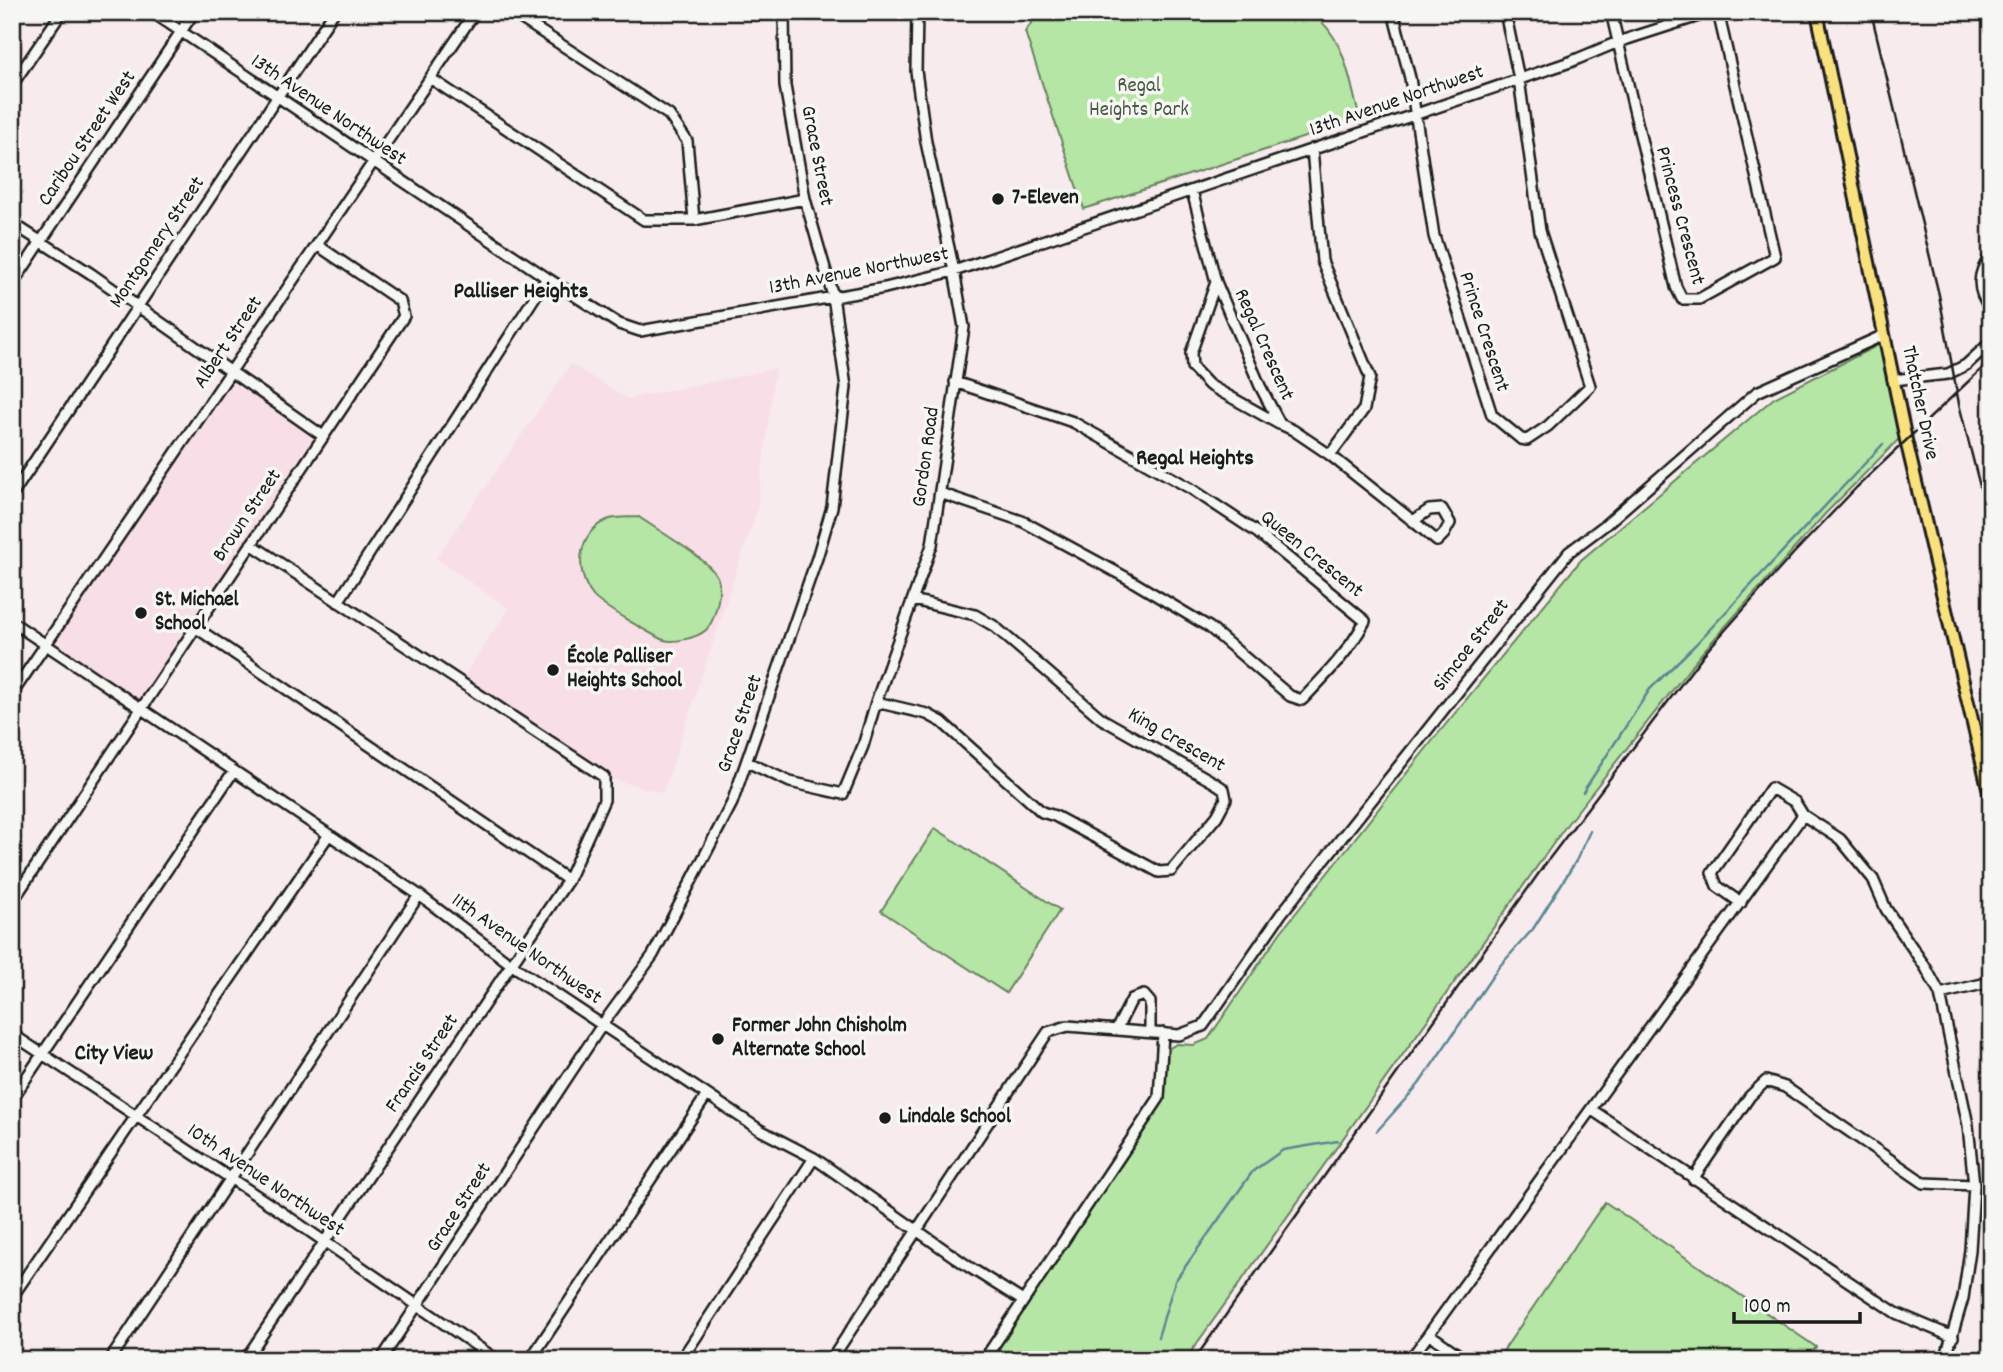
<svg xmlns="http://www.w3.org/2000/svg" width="2003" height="1372" viewBox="0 0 2003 1372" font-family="Dekko,sans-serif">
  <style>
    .built { fill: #f8dee7 }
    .green { fill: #b5e6a5; stroke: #688160; stroke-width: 2 }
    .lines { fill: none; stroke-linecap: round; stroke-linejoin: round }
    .stream { stroke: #5a8693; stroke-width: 2.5 }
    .minor-casing { stroke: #1c1c1c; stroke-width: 14 }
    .major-casing { stroke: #1c1c1c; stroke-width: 16 }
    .minor { stroke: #f6f6f2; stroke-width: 9 }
    .major { stroke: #fae180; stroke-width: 10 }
    .rail { stroke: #1c1c1c; stroke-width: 2.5 }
    .poi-dot { fill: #1c1c1c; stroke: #f6f6f2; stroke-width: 2.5 }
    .labels { text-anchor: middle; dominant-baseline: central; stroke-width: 7; stroke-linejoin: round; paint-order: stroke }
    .park-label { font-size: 21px; fill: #4a5945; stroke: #f6f6f2 }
    .street-label { font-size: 21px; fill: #1c1c1c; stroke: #f6f6f2 }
    .poi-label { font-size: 21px; font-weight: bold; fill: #1c1c1c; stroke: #f6f6f2; text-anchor: start }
    .neighbourhood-label { font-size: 23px; font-weight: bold; fill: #1c1c1c; stroke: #f6f6f2 }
  </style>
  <rect width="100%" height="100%" fill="#f7ebed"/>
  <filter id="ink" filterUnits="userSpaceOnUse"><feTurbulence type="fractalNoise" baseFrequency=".0143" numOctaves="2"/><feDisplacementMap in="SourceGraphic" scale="14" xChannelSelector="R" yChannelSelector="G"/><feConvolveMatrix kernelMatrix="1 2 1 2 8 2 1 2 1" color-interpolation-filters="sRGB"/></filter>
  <g filter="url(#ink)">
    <!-- built -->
    <path class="built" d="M 571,364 L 627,399 L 775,369 L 757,509 L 663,793 L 604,777 L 459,683 L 509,609 L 436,558 Z
      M 230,372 L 323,436 L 143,708 L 46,644 Z"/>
    <!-- green -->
    <path class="green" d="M 1039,12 L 1310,12 C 1346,36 1349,80 1360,119 L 1084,209 L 1025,32 Z
      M 1878,345 L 1884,350 L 1901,437 L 1825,514 L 1701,654 L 1568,823 L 1185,1360 L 988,1360 L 1141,1135 L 1161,1101 L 1164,1088 L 1167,1052 L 1171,1047 L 1177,1044 L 1194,1045 L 1208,1039 L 1280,933 L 1437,735 L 1581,560 L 1774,398 Z
      M 639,517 C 657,530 711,560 718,579 C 722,592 715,621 706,630 C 697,638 672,644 661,639 C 648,632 601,606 593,596 C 574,572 577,533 607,520 C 616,516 630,518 639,517 Z
      M 935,828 L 1060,910 L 1006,993 L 881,911 Z
      M 1605,1202 L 1816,1347 L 1807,1360 L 1497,1360 Z"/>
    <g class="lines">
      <!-- stream -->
      <path class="stream" d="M 1583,792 L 1650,689 L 1696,644 L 1883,444
        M 1377,1131 L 1419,1084 L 1498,968 L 1533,929 L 1576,861 L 1590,831
        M 1158,1337 L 1175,1281 L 1253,1171 L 1283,1150 L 1338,1141"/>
      <!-- minor casing -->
      <g class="minor-casing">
        <path id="minor" d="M 152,12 L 547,278 L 619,324 L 640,331 L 885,288 L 954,271 L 1570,62 L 1618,42 L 1711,12
          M 511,12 L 669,115 L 687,141 L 694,220
          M 1393,12 L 1410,78 L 1434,236 L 1492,415 L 1521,439 L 1527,440 L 1548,426 L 1590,386 L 1540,231 L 1519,79 L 1505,12
          M 1611,12 L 1676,287 L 1682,299 L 1699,299 L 1775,257 L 1718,12
          M 430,78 L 644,220 L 694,220 L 805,199
          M 12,85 L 62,12
          M 1192,191 L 1216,282 L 1260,386 L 1280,424 L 1293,430 L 1330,455 L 1364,409 L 1370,377 L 1322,261 L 1312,149
          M 12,223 L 90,273 L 323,436
          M 1991,256 C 1977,273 1976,291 1991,309
          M 1216,282 L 1191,353 L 1192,367 L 1209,385 L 1279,424
          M 12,285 L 194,12
          M 1893,380 L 1948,374 L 1966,365 L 1991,342
          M 1330,455 L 1413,521 L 1429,510 L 1442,509 L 1450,523 L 1444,534 L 1437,541 L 1413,521
          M 940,493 L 1022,521 L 1127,578 L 1209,627 L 1290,696 L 1302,700 C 1326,675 1349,652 1365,621 L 1258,533 L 1190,488 L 1073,422 L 955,382
          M 12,495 L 334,12
          M 338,602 L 547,278
          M 12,622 L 419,895 L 512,965 L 760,1130 L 814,1158 L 969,1267 L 1023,1301
          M 195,627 L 568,880
          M 12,694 L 475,12
          M 876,702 L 927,714 L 942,722 L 1042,812 L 1055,816 L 1159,872 L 1171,871 L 1217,816 L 1226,799 L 1224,789 L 1215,783 L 1102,719 L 994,626 L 975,615 L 913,600
          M 747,762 L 790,782 L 843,794 L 863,746 L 876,702 L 932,545 L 964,327 L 954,271 L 926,142 L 916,71 L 917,12
          M 12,902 L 404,316 L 400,301 L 317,245
          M 1741,903 L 1717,886 L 1712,873 L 1771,788 L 1795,802 L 1803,815
          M 1940,994 L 1991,982
          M 1116,1030 L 1132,999 L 1144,995 L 1150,1002 L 1150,1032
          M 12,1034 L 277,1209 L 497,1360
          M 12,1099 L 233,772
          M 1592,1110 L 1896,1313 L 1953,1337
          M 1693,1179 L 1750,1096 L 1766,1081 L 1785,1087 L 1924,1183 L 1974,1185
          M 12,1297 L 328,836
          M 1429,1334 L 1466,1360
          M 110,1360 L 419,895
          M 245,1360 L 568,880 L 604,800 L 604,777 L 251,544
          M 381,1360 L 602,1025 L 653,955 L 732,803 L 817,558 L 832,507 L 846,387 L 833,296 L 805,199 L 785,86 L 784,12
          M 530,1360 L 707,1095
          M 681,1360 L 814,1158
          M 831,1360 L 1048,1032 L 1068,1026 L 1179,1035 L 1203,1026 L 1281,914 L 1569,552 L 1605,525 L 1757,392 L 1884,335
          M 984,1360 L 1159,1098 L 1163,1033
          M 1410,1360 L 1803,815 L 1840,839 L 1873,879 L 1886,909 L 1926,968 L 1940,994 L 1968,1125 L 1974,1185 L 1970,1250 L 1963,1298 L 1945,1360"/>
      </g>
      <!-- major casing -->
      <g class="major-casing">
        <path id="major" d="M 1817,12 L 1906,440 L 1991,800"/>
      </g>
      <!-- minor -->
      <use href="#minor" class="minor"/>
      <!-- major -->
      <use href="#major" class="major"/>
      <!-- rail -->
      <path class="rail" d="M 1871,12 L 1939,295 L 1959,404 L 1991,530
        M 1194,1360 L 1546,863 L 1704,654 L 1794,553 L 1857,487 L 1991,360"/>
    </g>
  </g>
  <!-- markers -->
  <g class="poi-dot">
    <circle cx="998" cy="199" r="7"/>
    <circle cx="141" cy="613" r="7"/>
    <circle cx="553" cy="670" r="7"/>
    <circle cx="718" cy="1039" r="7"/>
    <circle cx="885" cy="1118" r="7"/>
  </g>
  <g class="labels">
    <!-- park labels -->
    <g class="park-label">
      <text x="1139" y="87">Regal<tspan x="1139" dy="24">Heights Park</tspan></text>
    </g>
    <!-- street labels -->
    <g class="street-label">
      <text transform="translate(1397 102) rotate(-19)">13th Avenue Northwest</text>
      <text transform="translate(328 111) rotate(34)">13th Avenue Northwest</text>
      <text transform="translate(88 139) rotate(-56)">Caribou Street West</text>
      <text transform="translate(816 156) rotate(79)">Grace Street</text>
      <text transform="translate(1679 216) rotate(75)">Princess Crescent</text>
      <text transform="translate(158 243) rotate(-56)">Montgomery Street</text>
      <text transform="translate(859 272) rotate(-11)">13th Avenue Northwest</text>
      <text transform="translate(1483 332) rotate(72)">Prince Crescent</text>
      <text transform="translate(229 343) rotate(-56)">Albert Street</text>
      <text transform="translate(1263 345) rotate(66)">Regal Crescent</text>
      <text transform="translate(1919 403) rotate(78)">Thatcher Drive</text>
      <text transform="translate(927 457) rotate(-82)">Gordon Road</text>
      <text transform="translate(248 516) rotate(-56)">Brown Street</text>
      <text transform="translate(1311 555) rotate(39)">Queen Crescent</text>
      <text transform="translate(1472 646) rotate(-52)">Simcoe Street</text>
      <text transform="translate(741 724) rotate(-71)">Grace Street</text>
      <text transform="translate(1176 741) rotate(30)">King Crescent</text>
      <text transform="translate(526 950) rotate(35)">11th Avenue Northwest</text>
      <text transform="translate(423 1064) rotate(-56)">Francis Street</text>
      <text transform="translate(265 1181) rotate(34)">10th Avenue Northwest</text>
      <text transform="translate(460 1208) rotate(-57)">Grace Street</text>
    </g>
    <!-- poi labels -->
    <g class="poi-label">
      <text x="1012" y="199">7-Eleven</text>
      <text x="155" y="601">St. Michael<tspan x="155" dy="24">School</tspan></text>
      <text x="567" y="658">École Palliser<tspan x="567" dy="24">Heights School</tspan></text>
      <text x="732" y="1027">Former John Chisholm<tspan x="732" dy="24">Alternate School</tspan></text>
      <text x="899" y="1118">Lindale School</text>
    </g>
    <!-- neighbourhood labels -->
    <g class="neighbourhood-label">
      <text x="521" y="292">Palliser Heights</text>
      <text x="1195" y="459">Regal Heights</text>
      <text x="114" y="1054">City View</text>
    </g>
  </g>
  <!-- margin -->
  <rect width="2003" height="1372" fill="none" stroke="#f6f6f2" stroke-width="42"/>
  <rect x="21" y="21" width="1961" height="1330" fill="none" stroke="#1c1c1c" stroke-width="2.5" filter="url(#ink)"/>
  <!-- scale -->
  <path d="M1734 1312v10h126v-10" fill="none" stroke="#1c1c1c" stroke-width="3.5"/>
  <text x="1744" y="1312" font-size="21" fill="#1c1c1c" stroke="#f6f6f2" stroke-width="5" paint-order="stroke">100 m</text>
</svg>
